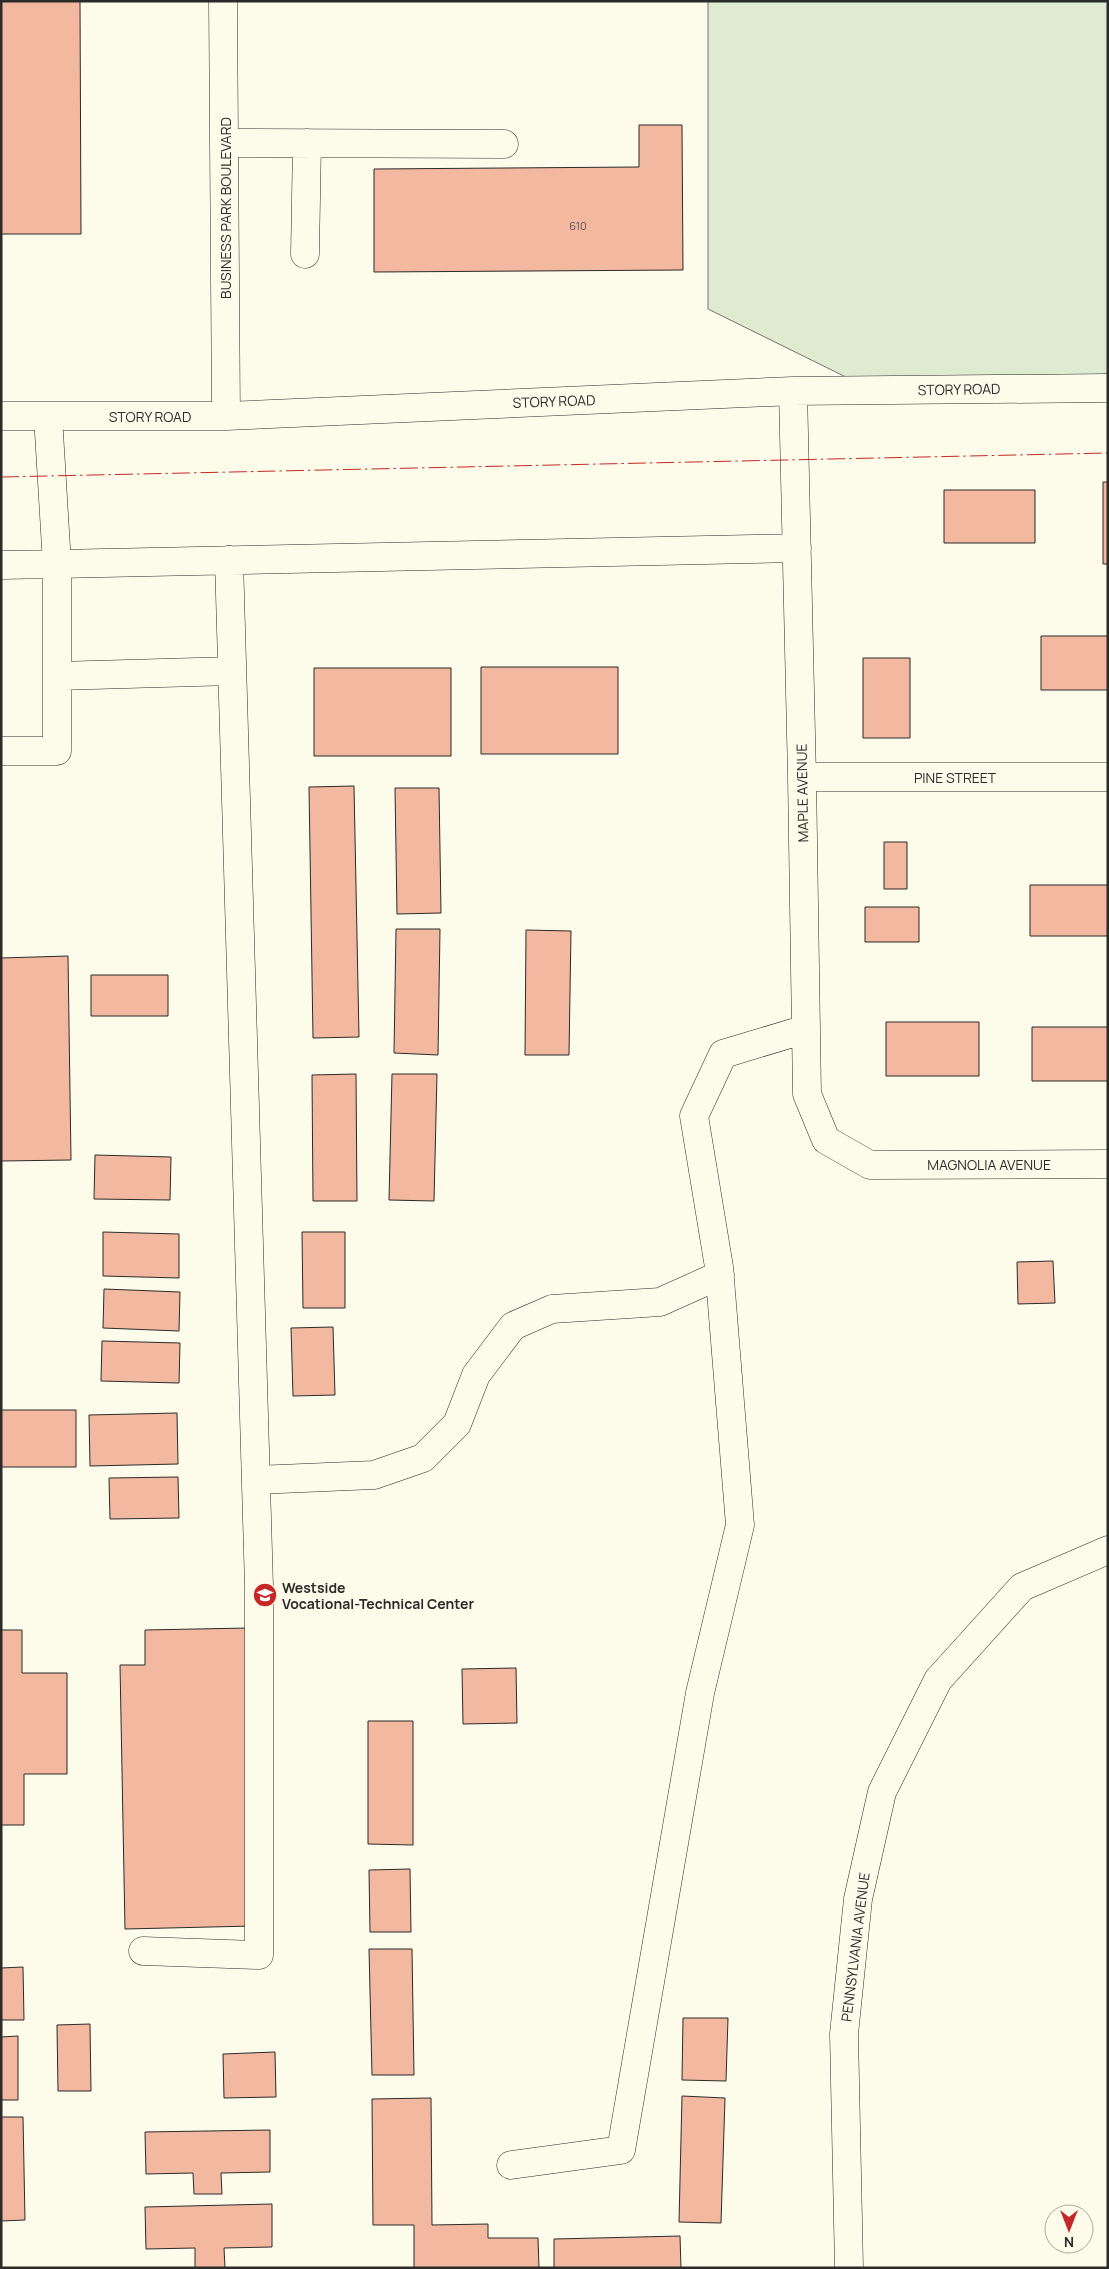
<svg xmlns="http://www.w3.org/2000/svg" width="1109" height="2269" viewBox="0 0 1109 2269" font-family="Manrope,sans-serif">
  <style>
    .green { fill: #deebd1; stroke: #74746e }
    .building { fill: #f2b8a0; stroke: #2b2b2b }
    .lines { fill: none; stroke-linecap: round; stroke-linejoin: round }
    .minor-casing { stroke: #2b2b2b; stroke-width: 29 }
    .minor { stroke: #fdfbea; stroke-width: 28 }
    .power { stroke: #c62828; stroke-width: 1; stroke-dasharray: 18 4 2.5 4; stroke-linecap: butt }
    .labels { text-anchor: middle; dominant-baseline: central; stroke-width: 4; stroke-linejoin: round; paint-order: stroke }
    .number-label { font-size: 11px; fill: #5d4e48 }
    .street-label { font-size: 14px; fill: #2b2b2b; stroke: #fdfbea }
    .poi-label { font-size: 14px; font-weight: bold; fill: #2b2b2b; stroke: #fdfbea; text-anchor: start }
  </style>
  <rect width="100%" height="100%" fill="#fdfbea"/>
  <!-- green -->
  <path class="green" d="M 708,1 L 1108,1 L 1108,374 L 1026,380 L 860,384 L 708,309 Z"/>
  <!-- building -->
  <path class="building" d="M 1,1 L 80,1 L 81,234 L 1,234 Z
    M 639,125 L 682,125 L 683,270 L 374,272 L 374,169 L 639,167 Z
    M 1103,482 L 1108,482 L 1108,564 L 1103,564 Z
    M 944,490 L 1035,490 L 1035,543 L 944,543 Z
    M 1041,636 L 1108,636 L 1108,690 L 1041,690 Z
    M 863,658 L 910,658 L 910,738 L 863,738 Z
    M 481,667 L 618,667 L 618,754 L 481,754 Z
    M 314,668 L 451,668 L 451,756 L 314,756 Z
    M 354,786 L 359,1037 L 313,1038 L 309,787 Z
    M 395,788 L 439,788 L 441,913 L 397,914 Z
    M 884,842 L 907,842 L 907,889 L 884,889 Z
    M 1030,885 L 1108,885 L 1108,936 L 1030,936 Z
    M 865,907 L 919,907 L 919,942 L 865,942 Z
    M 396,929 L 440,929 L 438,1055 L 394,1053 Z
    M 526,930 L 571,931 L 569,1055 L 525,1055 Z
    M 68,956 L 71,1160 L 1,1161 L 1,958 Z
    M 91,975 L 168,975 L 168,1016 L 91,1016 Z
    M 886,1022 L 979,1022 L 979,1076 L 886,1076 Z
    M 1032,1027 L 1108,1027 L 1108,1081 L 1032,1081 Z
    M 356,1074 L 357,1201 L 313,1201 L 312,1075 Z
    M 392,1074 L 437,1074 L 434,1201 L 389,1200 Z
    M 95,1155 L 171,1157 L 170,1200 L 94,1199 Z
    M 103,1232 L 179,1234 L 179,1278 L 103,1276 Z
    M 302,1232 L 345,1232 L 345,1308 L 303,1308 Z
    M 1053,1261 L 1055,1303 L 1018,1304 L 1017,1262 Z
    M 104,1289 L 180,1292 L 179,1331 L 103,1328 Z
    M 333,1327 L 335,1395 L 293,1396 L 291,1328 Z
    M 102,1341 L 180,1343 L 179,1383 L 101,1381 Z
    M 1,1410 L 76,1410 L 76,1467 L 1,1467 Z
    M 177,1413 L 178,1464 L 90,1466 L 89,1415 Z
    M 178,1477 L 179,1518 L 110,1519 L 109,1478 Z
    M 248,1628 L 253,1926 L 125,1929 L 120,1665 L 145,1665 L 145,1630 Z
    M 1,1630 L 22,1630 L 22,1673 L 67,1673 L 67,1774 L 24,1774 L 24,1825 L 1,1825 Z
    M 516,1668 L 517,1723 L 463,1724 L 462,1669 Z
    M 368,1721 L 413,1721 L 413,1845 L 368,1844 Z
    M 410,1869 L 411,1932 L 370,1932 L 369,1870 Z
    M 369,1949 L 412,1949 L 414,2075 L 372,2075 Z
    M 23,1967 L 24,2020 L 1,2020 L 1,1968 Z
    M 683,2018 L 728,2018 L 726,2081 L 682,2080 Z
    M 90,2024 L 91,2091 L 58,2091 L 57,2025 Z
    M 18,2036 L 18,2100 L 1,2100 L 1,2037 Z
    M 275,2052 L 276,2097 L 224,2098 L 223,2054 Z
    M 682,2096 L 725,2098 L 721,2223 L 679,2222 Z
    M 431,2098 L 432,2225 L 488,2224 L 488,2238 L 538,2238 L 539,2268 L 414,2268 L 414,2225 L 373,2225 L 372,2099 Z
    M 1,2117 L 23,2117 L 25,2220 L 1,2221 Z
    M 270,2130 L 270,2172 L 221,2173 L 222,2194 L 194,2194 L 193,2173 L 146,2174 L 145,2132 Z
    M 272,2204 L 272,2247 L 224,2248 L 225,2268 L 195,2268 L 195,2248 L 146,2249 L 145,2207 Z
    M 680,2236 L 681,2268 L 554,2268 L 554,2239 Z"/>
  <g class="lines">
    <!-- minor casing -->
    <g class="minor-casing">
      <path id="minor" d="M 223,1 L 226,416
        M 224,143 L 504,144
        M 305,254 L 307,143
        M 793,391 L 802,777 L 807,1094 L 826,1140 L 870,1165 L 1108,1164
        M 1,416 L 226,416 L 793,391 L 1108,388
        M 48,416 L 57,564 L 797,548
        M 1,565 L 57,564 L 57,751 L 1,751
        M 57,676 L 232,671
        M 802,777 L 1108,777
        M 256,1480 L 374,1475 L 423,1458 L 457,1424 L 476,1375 L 513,1326 L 552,1309 L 660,1302 L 720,1275
        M 143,1951 L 259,1955 L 259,1587 L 229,560
        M 511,2165 L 621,2150 L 700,1693 L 740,1525 L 719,1267 L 694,1116 L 723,1054 L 806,1029
        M 849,2268 L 844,2034 L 858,1899 L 882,1792 L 938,1680 L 1022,1587 L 1108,1550"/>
    </g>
    <!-- minor -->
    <use href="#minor" class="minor"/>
    <!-- power -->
    <path class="power" d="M 1,477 L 1108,453"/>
  </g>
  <!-- icons -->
  <defs>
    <g id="school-disc" transform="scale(1.25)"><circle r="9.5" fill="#c62828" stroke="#fdfbea"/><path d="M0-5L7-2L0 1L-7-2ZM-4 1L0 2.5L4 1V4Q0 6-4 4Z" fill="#fff"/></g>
  </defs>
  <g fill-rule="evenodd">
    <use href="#school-disc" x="265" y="1595"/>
  </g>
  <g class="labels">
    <!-- number labels -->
    <g class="number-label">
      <text x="578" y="225">610</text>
    </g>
    <!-- street labels -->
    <g class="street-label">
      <text transform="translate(225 208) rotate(-90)">BUSINESS PARK BOULEVARD</text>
      <text transform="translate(959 389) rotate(-1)">STORY ROAD</text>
      <text transform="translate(554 401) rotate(-2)">STORY ROAD</text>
      <text x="150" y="416">STORY ROAD</text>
      <text x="955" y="777">PINE STREET</text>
      <text transform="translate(802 793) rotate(-91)">MAPLE AVENUE</text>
      <text x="989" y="1164">MAGNOLIA AVENUE</text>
      <text transform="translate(855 1947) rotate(-83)">PENNSYLVANIA AVENUE</text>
    </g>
    <!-- poi labels -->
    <g class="poi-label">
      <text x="282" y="1587">Westside<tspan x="282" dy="16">Vocational-Technical Center</tspan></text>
    </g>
  </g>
  <!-- border -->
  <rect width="1109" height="2269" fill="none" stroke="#2b2b2b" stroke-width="5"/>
  <!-- north arrow -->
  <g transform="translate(1069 2229) rotate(180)"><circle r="24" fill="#fdfbea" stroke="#a9a89e"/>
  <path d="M0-4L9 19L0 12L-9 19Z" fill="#c62828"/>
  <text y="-8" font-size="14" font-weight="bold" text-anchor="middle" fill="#2b2b2b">N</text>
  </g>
</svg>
